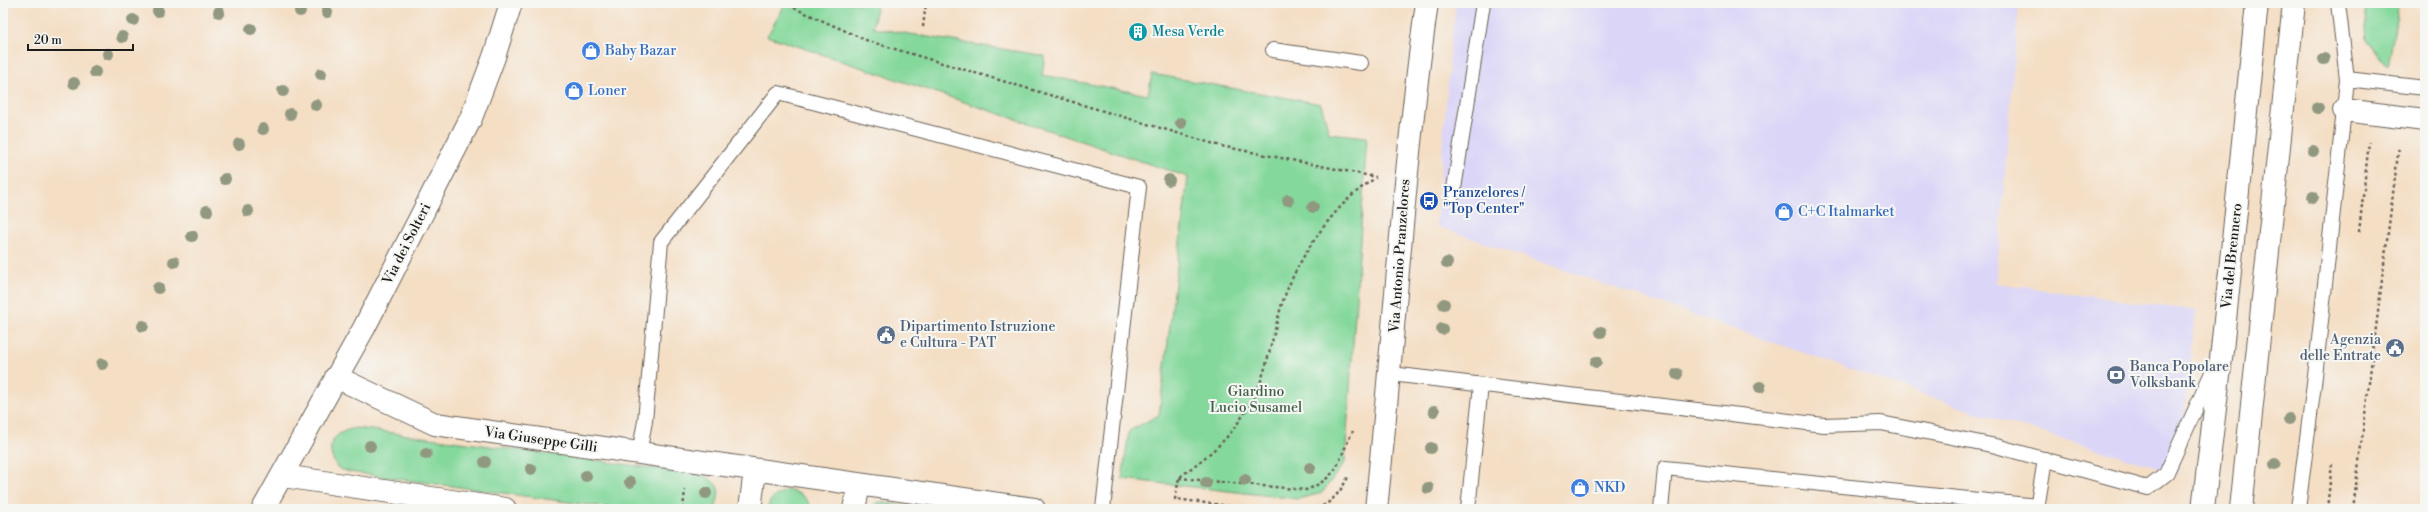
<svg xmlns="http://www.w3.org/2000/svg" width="2428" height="512" viewBox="0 0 2428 512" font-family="'Libre Bodoni',serif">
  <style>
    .built { fill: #dbd6f7 }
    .green { fill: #84d89b; stroke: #507a5c }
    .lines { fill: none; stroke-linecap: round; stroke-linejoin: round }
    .lane-casing { stroke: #686057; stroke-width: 16 }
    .street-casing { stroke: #686057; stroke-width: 24 }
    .secondary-casing { stroke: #686057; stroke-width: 24 }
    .path { stroke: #686057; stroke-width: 2.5; stroke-dasharray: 3 3; stroke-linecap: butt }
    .lane { stroke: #fff; stroke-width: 14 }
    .street { stroke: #fff; stroke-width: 22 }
    .secondary { stroke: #fff; stroke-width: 22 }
    .tree { fill: #919880 }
    .labels { text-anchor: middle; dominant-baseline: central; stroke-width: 4; stroke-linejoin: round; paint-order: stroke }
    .culture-label { font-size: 14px; fill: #0d838f; stroke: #f6f6f2; text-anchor: start }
    .shop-label { font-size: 14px; fill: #366cbe; stroke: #f6f6f2; text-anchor: start }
    .transit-label { font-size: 14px; fill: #164399; stroke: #f6f6f2; text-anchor: start }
    .street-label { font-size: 14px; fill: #1c1c1c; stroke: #f6f6f2 }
    .service-label { font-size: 14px; fill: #4e5e75; stroke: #f6f6f2; text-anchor: start }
    .park-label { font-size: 14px; fill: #405e48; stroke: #f6f6f2 }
  </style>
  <rect width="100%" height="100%" fill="#f6f6f2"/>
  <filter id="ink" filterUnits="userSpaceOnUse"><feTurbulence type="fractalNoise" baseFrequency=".025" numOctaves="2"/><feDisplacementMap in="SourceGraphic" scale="8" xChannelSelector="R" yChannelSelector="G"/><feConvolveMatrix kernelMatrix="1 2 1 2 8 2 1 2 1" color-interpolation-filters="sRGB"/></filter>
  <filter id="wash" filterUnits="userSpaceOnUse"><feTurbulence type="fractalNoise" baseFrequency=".012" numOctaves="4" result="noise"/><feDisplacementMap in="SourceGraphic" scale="16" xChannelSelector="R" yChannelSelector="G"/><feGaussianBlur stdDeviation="0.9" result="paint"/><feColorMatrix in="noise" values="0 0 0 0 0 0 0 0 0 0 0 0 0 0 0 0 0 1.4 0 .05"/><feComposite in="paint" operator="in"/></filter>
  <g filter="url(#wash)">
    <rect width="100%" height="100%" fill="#f4dec4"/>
    <!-- built -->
    <path class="built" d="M 1456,3 L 2019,3 L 1996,283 L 2196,311 L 2178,474 L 1986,416 L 1436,226 L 1451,41 Z"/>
    <!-- green -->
    <path class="green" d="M 786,3 L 877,3 L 873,28 L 1045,56 L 1042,75 L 1148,95 L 1152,74 L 1321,104 L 1329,133 L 1367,137 L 1345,462 L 1322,493 L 1298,499 L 1122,479 L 1129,431 L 1159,415 L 1188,177 L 767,36 Z
      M 2364,3 L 2399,3 L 2388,67 L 2367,40 Z
      M 356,428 L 704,475 C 721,486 721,490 715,509 L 619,509 L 349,472 L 338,468 C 323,447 332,432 356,428 Z
      M 787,490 C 801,493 806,496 812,509 L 768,509 C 768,498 778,494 787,490 Z
      M 878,502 L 933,509 L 869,509 Z"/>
  </g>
  <g filter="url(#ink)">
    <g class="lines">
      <!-- lane casing -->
      <g class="lane-casing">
        <path id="lane" d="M 1273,50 L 1361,63
          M 2347,79 L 2425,88
          M 1453,195 L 1483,3
          M 1391,374 L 1824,425 L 1881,423 L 1996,446 L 2148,488 L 2166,474 L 2215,366
          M 639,454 L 645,421 L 661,242 L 778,93 L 1139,187 L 1103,509
          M 1468,509 L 1481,385
          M 1661,509 L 1665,468 L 2037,506
          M 2037,509 L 2045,459
          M 2298,509 L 2315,376 L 2344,110 L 2347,79 L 2338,3"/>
      </g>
      <!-- street casing -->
      <g class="street-casing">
        <path id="street" d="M 2344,110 L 2425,120
          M 336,377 L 435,424 L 1034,509
          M 283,476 L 505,509
          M 750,509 L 755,470
          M 854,509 L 859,485
          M 1376,509 C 1394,340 1403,171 1427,3"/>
      </g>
      <!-- secondary casing -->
      <g class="secondary-casing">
        <path id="secondary" d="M 263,509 L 364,328 L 471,118 L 494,57 L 511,3
          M 2203,509 L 2222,350 L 2257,3
          M 2241,509 L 2294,3"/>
      </g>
      <!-- path -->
      <path class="path" d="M 783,3 L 868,41 L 1221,146 L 1376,177
        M 955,3 L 962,6
        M 923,27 L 926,3
        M 2359,232 L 2369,142
        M 1179,478 L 1306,490 C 1341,476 1337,461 1353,431
        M 683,509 L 685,490
        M 1253,509 L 1175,499 L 1179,478 C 1193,466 1210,455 1223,441 C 1234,430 1245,413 1253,399 C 1266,375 1273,334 1281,307 C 1295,261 1335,201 1376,178
        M 1317,509 C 1332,502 1340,493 1348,477
        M 2327,509 L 2332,464
        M 2353,509 L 2399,146"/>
      <!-- lane -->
      <use href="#lane" class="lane"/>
      <!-- street -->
      <use href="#street" class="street"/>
      <!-- secondary -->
      <use href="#secondary" class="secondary"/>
    </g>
    <!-- trees -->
    <g class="tree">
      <circle cx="158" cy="11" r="6"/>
      <circle cx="300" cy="11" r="6"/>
      <circle cx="219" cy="12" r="6"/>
      <circle cx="327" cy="12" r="6"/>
      <circle cx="133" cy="20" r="6"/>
      <circle cx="251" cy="29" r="6"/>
      <circle cx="122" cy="37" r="6"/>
      <circle cx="108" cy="54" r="6"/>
      <circle cx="2324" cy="59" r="6"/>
      <circle cx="95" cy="72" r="6"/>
      <circle cx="321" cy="74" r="6"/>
      <circle cx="74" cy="83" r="6"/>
      <circle cx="283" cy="91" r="6"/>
      <circle cx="316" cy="105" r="6"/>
      <circle cx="2318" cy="108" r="6"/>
      <circle cx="290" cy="114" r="6"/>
      <circle cx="1181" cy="123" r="6"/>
      <circle cx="263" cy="129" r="6"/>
      <circle cx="239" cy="144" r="6"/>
      <circle cx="2313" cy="151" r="6"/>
      <circle cx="225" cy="179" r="6"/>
      <circle cx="1169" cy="180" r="6"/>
      <circle cx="2313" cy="197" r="6"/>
      <circle cx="1288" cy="200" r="6"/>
      <circle cx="1313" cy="207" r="6"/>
      <circle cx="207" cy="211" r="6"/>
      <circle cx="248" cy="211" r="6"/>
      <circle cx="192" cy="236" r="6"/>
      <circle cx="174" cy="262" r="6"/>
      <circle cx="1447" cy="263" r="6"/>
      <circle cx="158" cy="288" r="6"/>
      <circle cx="1444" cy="304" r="6"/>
      <circle cx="143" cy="326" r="6"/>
      <circle cx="1442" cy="329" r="6"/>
      <circle cx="1601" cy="332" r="6"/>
      <circle cx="1596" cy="362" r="6"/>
      <circle cx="102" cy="364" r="6"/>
      <circle cx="1677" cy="374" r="6"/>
      <circle cx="1760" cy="387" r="6"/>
      <circle cx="1434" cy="411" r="6"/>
      <circle cx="2289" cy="419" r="6"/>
      <circle cx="370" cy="446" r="6"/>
      <circle cx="1431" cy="448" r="6"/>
      <circle cx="426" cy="454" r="6"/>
      <circle cx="485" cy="462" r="6"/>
      <circle cx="2275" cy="464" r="6"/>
      <circle cx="1310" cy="468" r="6"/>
      <circle cx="531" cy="469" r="6"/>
      <circle cx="586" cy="476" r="6"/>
      <circle cx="1245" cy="480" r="6"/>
      <circle cx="630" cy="482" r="6"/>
      <circle cx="1206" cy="483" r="6"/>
      <circle cx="1428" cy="488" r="6"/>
      <circle cx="706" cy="493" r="6"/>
    </g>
  </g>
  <!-- icons -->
  <defs>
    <g id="building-disc" transform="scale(1)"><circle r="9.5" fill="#0f9aa8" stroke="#f6f6f2"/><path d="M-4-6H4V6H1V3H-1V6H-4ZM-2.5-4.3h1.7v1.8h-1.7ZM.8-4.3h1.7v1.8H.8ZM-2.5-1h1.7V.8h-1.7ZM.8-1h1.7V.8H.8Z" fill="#fff"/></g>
    <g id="shop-disc" transform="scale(1)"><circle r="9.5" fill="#3f7fe0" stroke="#f6f6f2"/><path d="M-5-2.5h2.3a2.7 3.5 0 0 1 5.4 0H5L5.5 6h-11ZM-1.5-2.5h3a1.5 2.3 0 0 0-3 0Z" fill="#fff"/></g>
    <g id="bus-disc" transform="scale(1)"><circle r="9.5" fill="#1a4fb4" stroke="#f6f6f2"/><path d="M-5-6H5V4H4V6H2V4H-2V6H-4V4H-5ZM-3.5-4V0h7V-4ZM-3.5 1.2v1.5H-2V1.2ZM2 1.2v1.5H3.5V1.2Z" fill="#fff"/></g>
    <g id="civic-disc" transform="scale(1)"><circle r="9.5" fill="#5c6f8a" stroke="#f6f6f2"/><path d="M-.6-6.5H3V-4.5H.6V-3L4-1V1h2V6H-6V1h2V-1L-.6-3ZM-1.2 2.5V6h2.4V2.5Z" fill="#fff"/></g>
    <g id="bank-disc" transform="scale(1)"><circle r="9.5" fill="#5c6f8a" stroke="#f6f6f2"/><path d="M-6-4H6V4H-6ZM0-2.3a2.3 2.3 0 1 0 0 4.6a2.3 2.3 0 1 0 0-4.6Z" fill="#fff"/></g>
  </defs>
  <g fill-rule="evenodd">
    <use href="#building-disc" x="1138" y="32"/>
    <use href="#shop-disc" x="591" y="51"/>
    <use href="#shop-disc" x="574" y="91"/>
    <use href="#bus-disc" x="1429" y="201"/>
    <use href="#shop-disc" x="1784" y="212"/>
    <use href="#civic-disc" x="886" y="335"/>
    <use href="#civic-disc" x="2395" y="348"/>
    <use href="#bank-disc" x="2116" y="375"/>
    <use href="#shop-disc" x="1580" y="488"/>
  </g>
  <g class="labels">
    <!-- culture labels -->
    <g class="culture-label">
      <text x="1152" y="32">Mesa Verde</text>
    </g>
    <!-- shop labels -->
    <g class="shop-label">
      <text x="605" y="51">Baby Bazar</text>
      <text x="588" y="91">Loner</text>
      <text x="1798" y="212">C+C Italmarket</text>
      <text x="1594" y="488">NKD</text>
    </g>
    <!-- transit labels -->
    <g class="transit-label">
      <text x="1443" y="193">Pranzelores /<tspan x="1443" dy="16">"Top Center"</tspan></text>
    </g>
    <!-- street labels -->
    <g class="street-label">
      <text transform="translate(407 244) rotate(-63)">Via dei Solteri</text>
      <text transform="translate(1400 256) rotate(-86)">Via Antonio Pranzelores</text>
      <text transform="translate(2232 256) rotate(-84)">Via del Brennero</text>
      <text transform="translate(541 440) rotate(8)">Via Giuseppe Gilli</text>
    </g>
    <!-- service labels -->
    <g class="service-label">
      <text x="900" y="327">Dipartimento Istruzione<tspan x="900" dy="16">e Cultura - PAT</tspan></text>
      <text x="2381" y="340" text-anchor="end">Agenzia<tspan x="2381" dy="16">delle Entrate</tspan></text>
      <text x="2130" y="367">Banca Popolare<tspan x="2130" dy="16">Volksbank</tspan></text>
    </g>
    <!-- park labels -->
    <g class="park-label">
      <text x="1256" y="392">Giardino<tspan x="1256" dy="16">Lucio Susamel</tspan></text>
    </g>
  </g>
  <!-- margin -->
  <rect width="2428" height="512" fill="none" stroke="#f6f6f2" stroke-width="16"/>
  <!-- scale -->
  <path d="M28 44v6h105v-6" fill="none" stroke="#1c1c1c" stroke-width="2"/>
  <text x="34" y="44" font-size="12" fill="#1c1c1c" stroke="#f6f6f2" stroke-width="3" paint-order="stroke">20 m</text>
</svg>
